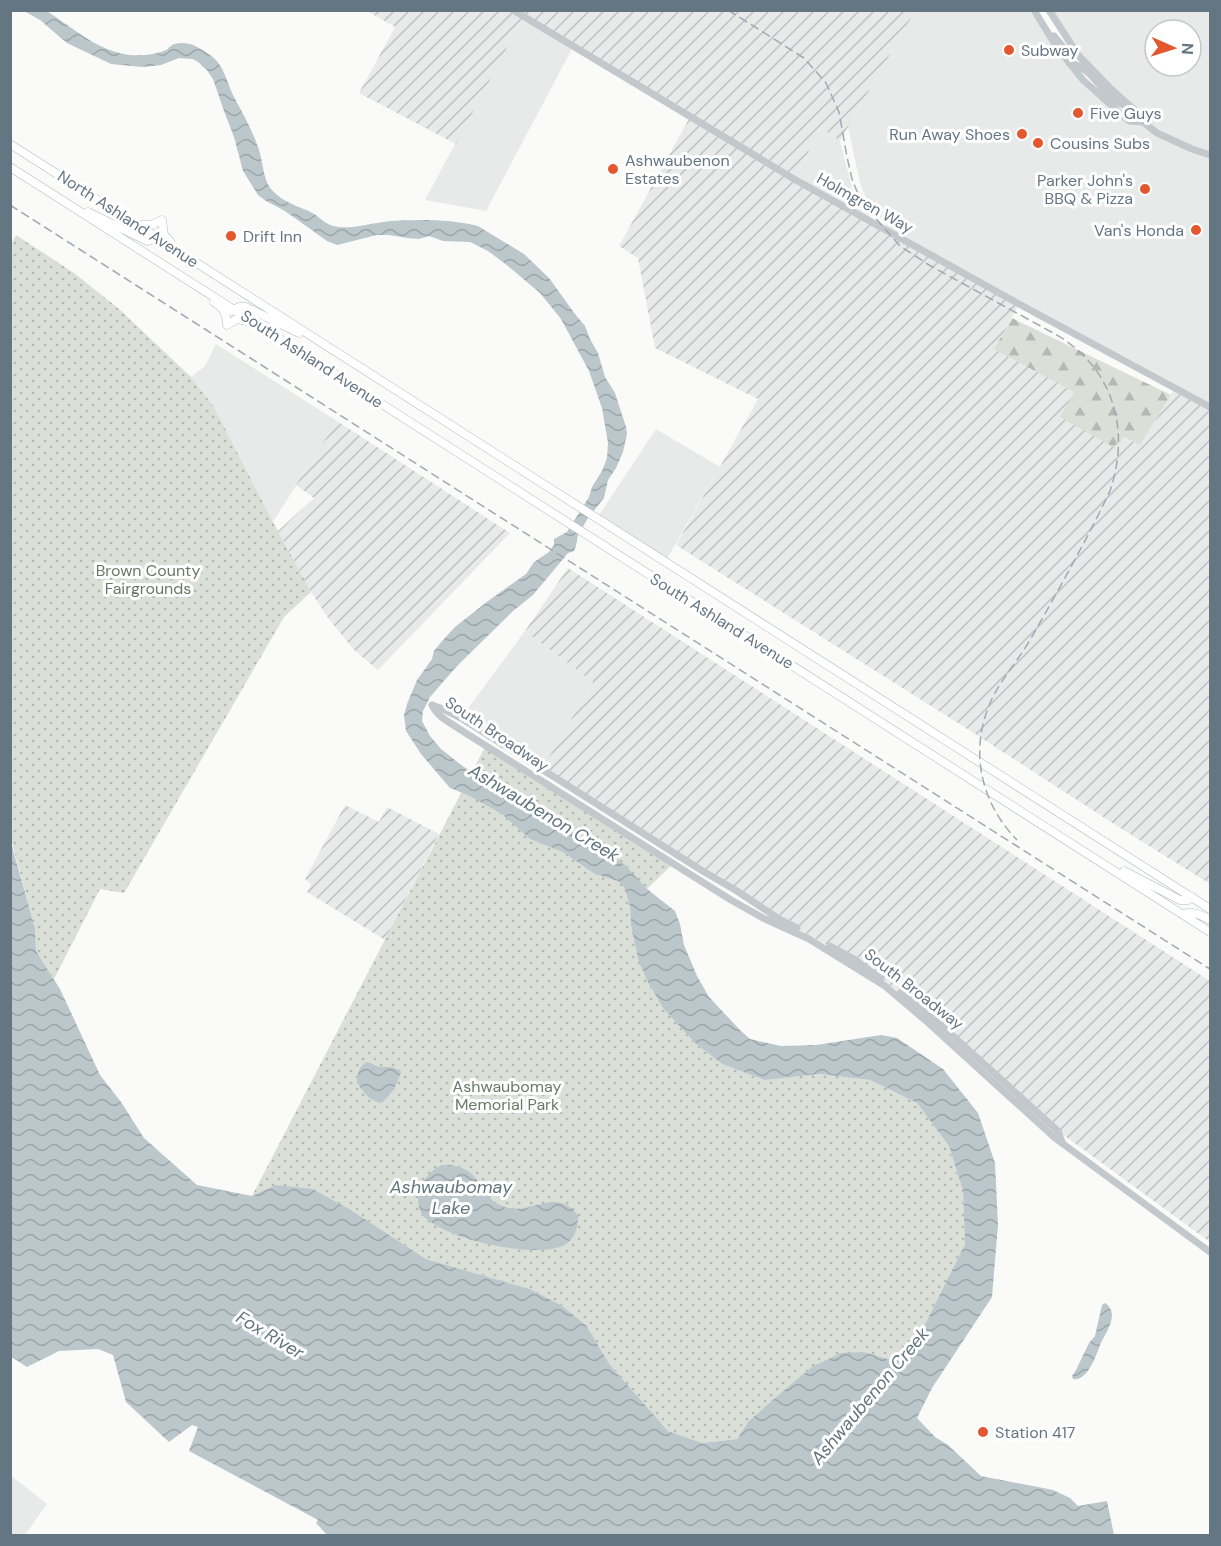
<svg xmlns="http://www.w3.org/2000/svg" width="1221" height="1546" viewBox="0 0 1221 1546" font-family="'DM Sans',sans-serif">
  <style>
    .built { fill: #e8e9e9; fill-rule: evenodd }
    .industrial { fill: url(#industrial-furrows) }
    .forest { fill: url(#forest-firs) }
    .park { fill: url(#park-dots) }
    .water { fill: url(#water-waves) }
    .lines { fill: none; stroke-linecap: round; stroke-linejoin: round }
    .secondary-casing { stroke: #b3babf; stroke-width: 9 }
    .tertiary { stroke: #c3c8cc; stroke-width: 7 }
    .secondary { stroke: #fff; stroke-width: 8 }
    .rail { stroke: #a2aab0; stroke-width: 1.5; stroke-dasharray: 9 4.5; stroke-linecap: butt }
    .poi-dot { fill: #e4572e; stroke: #fff; stroke-width: 2 }
    .labels { text-anchor: middle; dominant-baseline: central; stroke-width: 6; stroke-linejoin: round; paint-order: stroke }
    .poi-label { font-size: 16px; fill: #657683; stroke: #fff; text-anchor: start }
    .street-label { font-size: 16px; fill: #657683; stroke: #fff }
    .park-label { font-size: 16px; fill: #687a64; stroke: #fff }
    .water-label { font-size: 18px; font-style: italic; fill: #60757c; stroke: #fff }
  </style>
  <defs>
    <pattern id="industrial-furrows" width="10" height="10" patternUnits="userSpaceOnUse" patternTransform="scale(1.5)"><rect width="10" height="10" fill="#e8e9e9"/><path d="M-1 1l2-2M0 10L10 0M9 11l2-2" fill="none" stroke="#c0c1c2"/></pattern>
    <pattern id="forest-firs" width="22" height="20" patternUnits="userSpaceOnUse" patternTransform="scale(1.5)"><rect width="22" height="20" fill="#dadfd7"/><path d="M5 1l3.5 6h-7zM16 11l3.5 6h-7z" fill="#b4b9b4"/></pattern>
    <pattern id="park-dots" width="8" height="8" patternUnits="userSpaceOnUse" patternTransform="scale(1.5)"><rect width="8" height="8" fill="#dadfd7"/><path d="M2 2h.1M6 6h.1" fill="none" stroke="#b4b9b4" stroke-width="1.8" stroke-linecap="round"/></pattern>
    <pattern id="water-waves" width="16" height="10" patternUnits="userSpaceOnUse" patternTransform="scale(1.5)"><rect width="16" height="10" fill="#bbc7cb"/><path d="M0 5q4-4 8 0t8 0" fill="none" stroke="#9ca6aa"/></pattern>
  </defs>
  <rect width="100%" height="100%" fill="#fafaf8"/>
  <!-- built -->
  <path class="built" d="M 915,11 L 1031,11 L 1037,16 L 1069,63 L 1129,120 L 1142,122 L 1078,55 L 1049,11 L 1210,11 L 1210,407 L 895,236 L 884,223 L 866,198 L 860,183 L 848,127 ZM 1155,30 L 1191,30 L 1191,66 L 1155,66 Z
    M 523,17 L 573,47 L 486,211 L 425,200 Z
    M 821,128 L 840,141 L 853,192 L 876,225 L 794,179 Z
    M 216,344 L 337,421 L 273,522 L 219,417 L 212,404 L 191,377 L 205,366 Z
    M 656,429 L 720,467 L 665,562 L 597,518 Z
    M 525,631 L 593,682 L 542,769 L 461,718 Z
    M 10,1475 L 47,1504 L 25,1535 L 11,1535 Z"/>
  <!-- industrial -->
  <path class="industrial" d="M 367,11 L 915,11 L 840,141 L 821,128 L 794,179 L 1019,304 L 995,349 L 1075,392 L 1113,447 L 1124,437 L 1140,445 L 1175,388 L 1210,407 L 1210,884 L 1114,824 L 980,737 L 676,545 L 758,399 L 655,348 L 638,258 L 619,246 L 690,117 L 523,17 L 456,144 L 359,93 L 395,27 Z
    M 337,421 L 510,533 L 378,670 L 354,650 L 328,618 L 307,586 L 278,531 L 314,498 L 296,485 Z
    M 568,568 L 1210,981 L 1210,1242 L 1058,1131 L 899,992 L 876,975 L 822,942 L 779,919 L 542,769 L 593,682 L 525,631 Z
    M 345,805 L 379,822 L 387,807 L 439,834 L 385,940 L 307,892 L 311,884 L 305,879 Z"/>
  <!-- forest -->
  <path class="forest" d="M 1012,318 L 1171,395 L 1140,445 L 1124,437 L 1113,447 L 1060,417 L 1074,392 L 994,349 Z"/>
  <!-- park -->
  <path class="park" d="M 16,235 L 74,273 L 118,308 L 191,377 L 212,404 L 219,417 L 273,522 L 311,592 L 284,617 L 124,893 L 100,889 L 54,979 L 36,951 L 35,928 L 11,839 L 10,247 Z
    M 486,745 L 674,863 L 647,889 L 626,894 L 630,907 L 631,925 L 635,940 L 663,1007 L 696,1044 L 722,1064 L 765,1080 L 820,1074 L 870,1080 L 917,1103 L 949,1146 L 963,1191 L 965,1244 L 925,1324 L 900,1356 L 888,1359 L 864,1352 L 748,1422 L 737,1439 L 702,1443 L 668,1431 L 610,1365 L 586,1325 L 561,1305 L 530,1289 L 426,1259 L 351,1210 L 313,1189 L 252,1196 Z"/>
  <!-- water -->
  <path class="water" d="M 45,10 C 71,26 93,48 124,54 C 135,57 153,55 164,51 C 171,48 165,50 171,46 C 178,41 190,43 197,47 C 203,50 211,55 216,60 C 225,70 228,85 234,97 C 243,114 253,131 259,150 C 263,162 263,179 271,189 C 280,200 294,205 306,210 C 316,213 323,223 333,226 C 349,230 367,224 383,222 C 411,219 450,219 478,226 L 524,254 L 549,278 L 575,314 L 585,326 L 590,339 L 598,353 L 605,377 L 615,393 L 626,427 L 627,434 L 623,452 L 616,468 L 608,480 L 604,498 L 588,518 L 578,535 L 576,546 L 574,551 L 568,553 L 533,595 L 513,611 L 456,667 L 430,697 L 423,711 L 422,721 L 430,736 L 441,749 L 460,764 L 477,776 L 520,799 L 625,865 L 647,889 L 675,911 L 680,924 L 684,945 L 697,976 L 709,997 L 740,1030 L 750,1039 L 781,1046 L 816,1045 L 881,1035 L 897,1038 L 943,1069 L 978,1113 L 995,1163 L 998,1225 L 992,1297 L 932,1388 L 917,1418 L 935,1437 L 948,1445 L 981,1476 L 1053,1490 L 1070,1498 L 1078,1506 L 1107,1501 L 1114,1535 L 327,1535 L 316,1523 L 318,1520 L 189,1451 L 198,1427 L 192,1425 L 169,1442 L 126,1402 L 113,1355 L 98,1349 L 59,1351 L 27,1367 L 10,1356 L 10,839 L 35,928 L 36,951 L 60,989 L 100,1075 L 121,1102 L 144,1138 L 197,1185 L 252,1196 L 276,1185 L 313,1189 L 351,1210 L 426,1259 L 530,1289 L 561,1305 L 586,1325 L 610,1365 L 668,1431 L 702,1443 L 737,1439 L 748,1422 L 775,1398 L 812,1367 L 841,1353 L 864,1352 L 888,1359 L 900,1356 L 925,1324 L 965,1244 L 963,1191 L 949,1146 L 917,1103 L 870,1080 L 820,1074 L 765,1080 L 722,1064 L 696,1044 L 663,1008 L 648,982 L 639,962 L 631,925 L 630,907 L 626,893 L 624,887 L 618,881 L 595,874 L 563,852 L 530,839 L 502,814 L 468,795 L 450,788 L 421,754 L 406,731 L 404,715 L 407,704 L 417,680 L 432,659 L 434,651 L 443,640 L 455,627 L 488,601 L 526,574 L 534,562 L 549,552 L 554,545 L 554,539 L 567,532 L 589,497 L 592,487 L 602,471 L 607,458 L 608,443 L 602,408 L 589,371 L 561,319 L 540,293 L 508,266 L 488,251 L 470,242 L 443,241 L 429,236 L 419,239 L 407,238 L 389,235 L 377,235 L 337,245 L 327,241 L 285,211 L 266,201 L 258,195 L 243,171 L 234,137 L 224,111 L 213,79 L 206,69 L 198,62 L 193,59 L 179,58 L 161,65 L 153,66 L 142,67 L 111,64 L 67,43 L 40,20 L 24,11 Z
    M 367,1062 C 372,1063 377,1067 381,1067 C 390,1067 394,1066 401,1072 C 398,1083 391,1096 381,1103 C 368,1100 365,1093 357,1083 C 357,1074 358,1067 367,1062 Z
    M 442,1165 C 486,1164 475,1198 505,1207 C 533,1216 554,1186 578,1215 C 578,1226 576,1237 566,1244 C 541,1261 440,1239 422,1214 C 417,1206 417,1196 421,1188 C 426,1176 431,1170 442,1165 Z
    M 1105,1303 C 1121,1314 1105,1333 1100,1345 C 1096,1356 1087,1382 1073,1379 L 1072,1376 L 1076,1370 L 1089,1343 L 1095,1336 L 1102,1305 Z"/>
  <g class="lines">
    <!-- secondary casing -->
    <g class="secondary-casing">
      <path id="secondary" d="M 10,144 L 1210,909
        M 10,167 L 1210,932
        M 88,212 L 147,241 L 154,239 L 159,233
        M 140,225 L 151,225 L 162,220 L 164,235 L 170,241
        M 214,302 C 223,308 227,313 227,325 L 237,319 L 248,321
        M 232,311 L 239,307 L 246,307 L 299,333
        M 1124,871 L 1180,900 L 1188,900 L 1192,897
        M 1183,914 C 1194,911 1201,915 1210,920"/>
    </g>
    <!-- tertiary -->
    <path class="tertiary" d="M 513,10 L 794,179 L 1019,304 L 1210,407
      M 1034,10 L 1056,46 L 1083,80 L 1129,121 L 1143,122
      M 1049,10 L 1078,55 L 1110,88 L 1136,111 L 1143,122 L 1157,133 L 1192,149 L 1210,155
      M 1054,36 L 1064,48 L 1078,55
      M 1069,63 C 1090,66 1099,89 1115,100 C 1118,103 1124,105 1128,107
      M 432,705 C 438,718 453,724 464,732 L 731,900 L 763,918 L 809,939 L 885,986 L 925,1020 L 1055,1138 L 1210,1252
      M 432,705 L 443,709 L 461,718 L 701,870 L 737,891 L 779,919 L 797,928
      M 830,946 L 854,959 L 881,979
      M 900,993 L 942,1026 L 1058,1131 L 1062,1142"/>
    <!-- secondary -->
    <use href="#secondary" class="secondary"/>
    <!-- rail -->
    <path class="rail" d="M 728,10 L 804,58 L 826,83 L 839,112 L 847,157 L 852,179 L 858,194 L 872,214 L 900,246 L 929,265 L 1055,334 C 1113,367 1131,429 1110,491 C 1086,541 1058,591 1030,640 C 1018,661 1001,679 991,701 C 969,750 980,802 1017,840
      M 10,205 L 1210,969"/>
  </g>
  <!-- markers -->
  <g class="poi-dot">
    <circle cx="1009" cy="50" r="6"/>
    <circle cx="1078" cy="113" r="6"/>
    <circle cx="1022" cy="134" r="6"/>
    <circle cx="1038" cy="143" r="6"/>
    <circle cx="613" cy="169" r="6"/>
    <circle cx="1145" cy="189" r="6"/>
    <circle cx="1196" cy="230" r="6"/>
    <circle cx="231" cy="236" r="6"/>
    <circle cx="983" cy="1432" r="6"/>
  </g>
  <g class="labels">
    <!-- poi labels -->
    <g class="poi-label">
      <text x="1021" y="50">Subway</text>
      <text x="1090" y="113">Five Guys</text>
      <text x="1010" y="134" text-anchor="end">Run Away Shoes</text>
      <text x="1050" y="143">Cousins Subs</text>
      <text x="625" y="160">Ashwaubenon<tspan x="625" dy="18">Estates</tspan></text>
      <text x="1133" y="180" text-anchor="end">Parker John's<tspan x="1133" dy="18">BBQ &amp; Pizza</tspan></text>
      <text x="1184" y="230" text-anchor="end">Van's Honda</text>
      <text x="243" y="236">Drift Inn</text>
      <text x="995" y="1432">Station 417</text>
    </g>
    <!-- street labels -->
    <g class="street-label">
      <text transform="translate(865 203) rotate(29)">Holmgren Way</text>
      <text transform="translate(128 219) rotate(33)">North Ashland Avenue</text>
      <text transform="translate(312 359) rotate(33)">South Ashland Avenue</text>
      <text transform="translate(722 621) rotate(32)">South Ashland Avenue</text>
      <text transform="translate(497 734) rotate(34)">South Broadway</text>
      <text transform="translate(914 989) rotate(38)">South Broadway</text>
    </g>
    <!-- park labels -->
    <g class="park-label">
      <text x="148" y="570">Brown County<tspan x="148" dy="18">Fairgrounds</tspan></text>
      <text x="507" y="1086">Ashwaubomay<tspan x="507" dy="18">Memorial Park</tspan></text>
    </g>
    <!-- water labels -->
    <g class="water-label">
      <text transform="translate(544 813) rotate(31)">Ashwaubenon Creek</text>
      <text x="451" y="1187">Ashwaubomay<tspan x="451" dy="21">Lake</tspan></text>
      <text transform="translate(270 1335) rotate(31)">Fox River</text>
      <text transform="translate(870 1396) rotate(-50)">Ashwaubenon Creek</text>
    </g>
  </g>
  <!-- border -->
  <rect width="1221" height="1546" fill="none" stroke="#657683" stroke-width="24"/>
  <!-- north arrow -->
  <g transform="translate(1173 48) rotate(93)"><circle r="28" fill="#ffffff" stroke="#c1c8cd" stroke-width="1.5"/>
  <path d="M0-4.5L10 22L0 15L-10 22Z" fill="#e4572e"/>
  <text y="-9" font-size="16" font-weight="bold" text-anchor="middle" fill="#657683">N</text>
  </g>
</svg>
